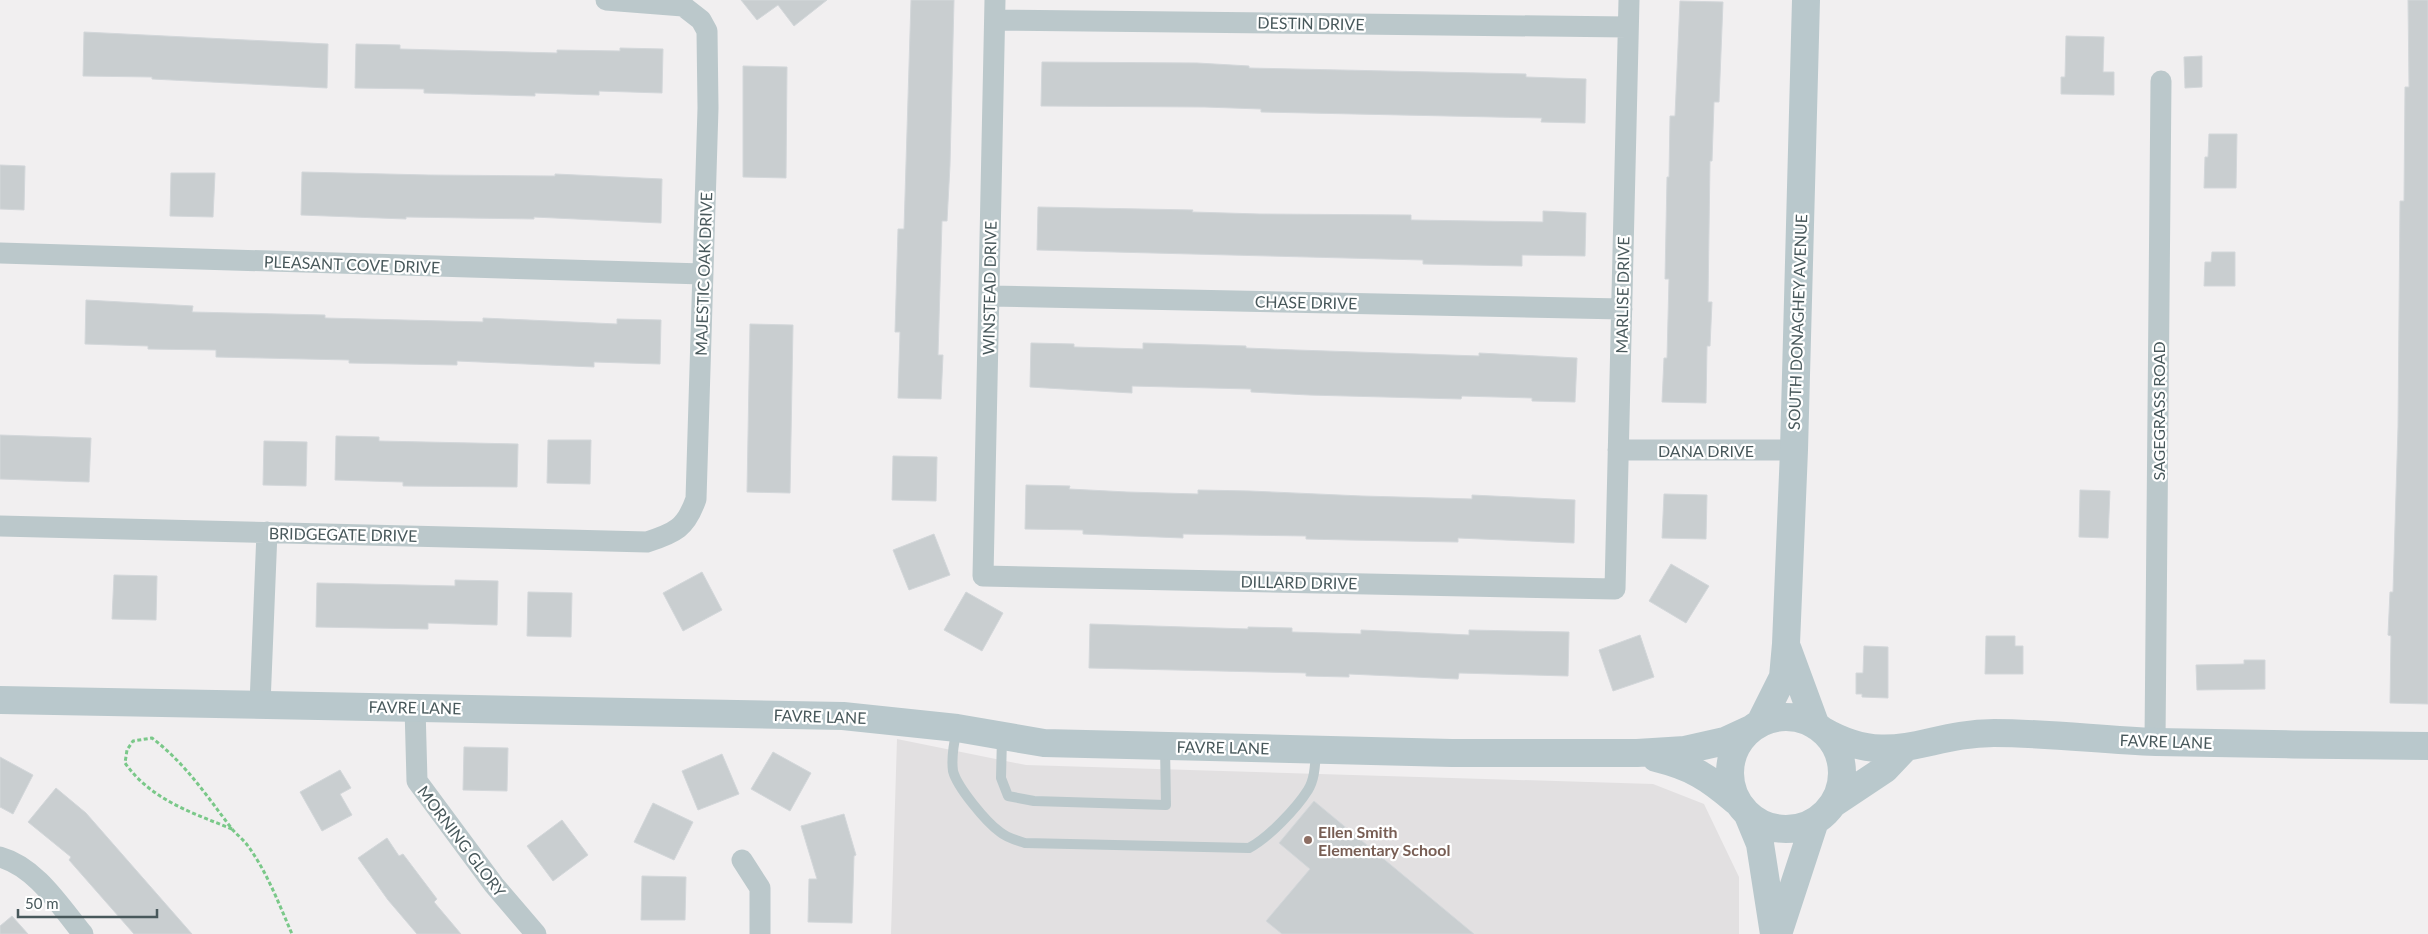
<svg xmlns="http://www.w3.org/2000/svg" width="2428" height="934" viewBox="0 0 2428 934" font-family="Lato,sans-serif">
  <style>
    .education { fill: #e2e0e1 }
    .building { fill: #c9ced0; stroke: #d3d7da }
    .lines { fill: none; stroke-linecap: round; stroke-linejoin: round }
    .path { stroke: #7ac889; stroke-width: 3; stroke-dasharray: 4 2.5; stroke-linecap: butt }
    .lane { stroke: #bbc8cb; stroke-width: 10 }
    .street { stroke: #bbc8cb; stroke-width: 21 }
    .secondary { stroke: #b9c8cc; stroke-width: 28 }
    .education-dot { fill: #8d6e63; stroke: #fff; stroke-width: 2 }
    .labels { text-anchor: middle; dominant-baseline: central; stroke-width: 4.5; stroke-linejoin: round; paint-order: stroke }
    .street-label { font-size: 16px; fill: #48585b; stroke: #fff }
    .education-label { font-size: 16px; font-weight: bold; fill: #785e54; stroke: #fff; text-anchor: start }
  </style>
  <rect width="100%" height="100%" fill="#f1eff0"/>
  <!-- education -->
  <path class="education" d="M 897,739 L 1026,765 L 1653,784 L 1704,804 L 1739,877 L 1739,934 L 891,934 Z"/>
  <!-- building -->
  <path class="building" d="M 741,0 L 827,0 L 794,26 L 778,5 L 757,20 Z
    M 911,0 L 954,0 L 950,165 L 947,221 L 942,221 L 938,355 L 943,355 L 941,399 L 898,398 L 900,332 L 895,332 L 898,229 L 904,229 Z
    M 2408,0 L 2428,0 L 2428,704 L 2390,703 L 2391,636 L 2388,635 L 2390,592 L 2393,592 L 2398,427 L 2400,201 L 2404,201 L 2405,87 L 2409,87 Z
    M 1680,1 L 1723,2 L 1719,102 L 1714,102 L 1712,161 L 1710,161 L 1708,302 L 1712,302 L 1710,346 L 1707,346 L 1706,403 L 1662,402 L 1664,358 L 1667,358 L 1669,279 L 1665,279 L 1667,177 L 1669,177 L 1670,116 L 1675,116 Z
    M 84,32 L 328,44 L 327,88 L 152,79 L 152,77 L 83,76 Z
    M 2066,36 L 2104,37 L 2103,72 L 2114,72 L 2114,95 L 2061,94 L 2061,77 L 2065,77 Z
    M 356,44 L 400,45 L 400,49 L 557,53 L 557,50 L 620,51 L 620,48 L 663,49 L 662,93 L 599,91 L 599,95 L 535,93 L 535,96 L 424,93 L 424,89 L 355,88 Z
    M 2202,56 L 2202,87 L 2185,88 L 2184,57 Z
    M 1042,62 L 1197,63 L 1249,66 L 1249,68 L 1526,74 L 1526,77 L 1586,79 L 1585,123 L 1541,122 L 1542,118 L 1261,112 L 1261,109 L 1205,107 L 1041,106 Z
    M 743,66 L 787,67 L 786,178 L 743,177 Z
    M 2209,134 L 2237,134 L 2236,188 L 2204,188 L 2205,157 L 2208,157 Z
    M 0,165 L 25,166 L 24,210 L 0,209 Z
    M 302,172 L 428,175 L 555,176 L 555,174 L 662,179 L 661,223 L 534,217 L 534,219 L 406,217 L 406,219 L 301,215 Z
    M 171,173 L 215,173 L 213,217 L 170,216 Z
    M 1038,207 L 1193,210 L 1192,212 L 1259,214 L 1411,215 L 1411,220 L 1543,222 L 1543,211 L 1586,213 L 1585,256 L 1522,255 L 1522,266 L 1423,264 L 1423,260 L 1037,250 Z
    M 2212,252 L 2235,252 L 2235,286 L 2204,286 L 2205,262 L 2211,262 Z
    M 86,300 L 193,306 L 192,312 L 325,315 L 325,318 L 483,322 L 483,318 L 617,324 L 617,319 L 661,320 L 660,364 L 594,362 L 594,367 L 457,361 L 457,365 L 349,363 L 349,360 L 216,357 L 216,350 L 148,349 L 148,346 L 85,344 Z
    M 750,324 L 793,325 L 790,493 L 747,492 Z
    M 1031,343 L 1074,344 L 1074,347 L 1143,349 L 1143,343 L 1246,346 L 1246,348 L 1296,350 L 1479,356 L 1479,353 L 1577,358 L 1575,402 L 1532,401 L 1532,398 L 1462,396 L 1461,399 L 1309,395 L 1251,392 L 1251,389 L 1132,386 L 1132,393 L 1030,387 Z
    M 0,435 L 91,438 L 89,482 L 0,479 Z
    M 336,436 L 379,437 L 379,441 L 518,444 L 517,487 L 403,486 L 403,482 L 335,480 Z
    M 548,440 L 591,440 L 590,484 L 547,483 Z
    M 264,441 L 307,442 L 306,486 L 263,485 Z
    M 893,456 L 937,457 L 936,501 L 892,500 Z
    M 1026,485 L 1070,486 L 1069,489 L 1127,492 L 1198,494 L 1198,490 L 1250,491 L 1362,496 L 1472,499 L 1472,495 L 1575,500 L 1574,543 L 1458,538 L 1458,542 L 1349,540 L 1306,539 L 1306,536 L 1241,535 L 1183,534 L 1183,538 L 1083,534 L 1083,530 L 1025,529 Z
    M 2080,490 L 2110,491 L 2108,538 L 2079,537 Z
    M 1664,494 L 1707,495 L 1706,539 L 1662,538 Z
    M 934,534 L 950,575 L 909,590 L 893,550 Z
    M 1671,564 L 1709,586 L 1686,623 L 1649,601 Z
    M 702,572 L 722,610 L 683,631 L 663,593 Z
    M 114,575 L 157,576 L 156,620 L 112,619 Z
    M 455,580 L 498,581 L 497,625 L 428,623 L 428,629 L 316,627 L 317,583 L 455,586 Z
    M 528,592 L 572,593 L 571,637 L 527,636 Z
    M 966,592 L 1003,613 L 982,651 L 944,630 Z
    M 1090,624 L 1248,629 L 1248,627 L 1292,628 L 1292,632 L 1361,634 L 1361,630 L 1469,635 L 1469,630 L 1569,632 L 1568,676 L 1459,673 L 1458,679 L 1349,674 L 1349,677 L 1306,676 L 1306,673 L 1089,668 Z
    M 1640,635 L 1654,677 L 1613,691 L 1599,650 Z
    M 1986,636 L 2015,636 L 2015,646 L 2023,646 L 2023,674 L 1985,674 Z
    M 1864,646 L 1888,647 L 1888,698 L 1862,697 L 1862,694 L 1856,694 L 1856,673 L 1863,673 Z
    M 2244,660 L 2265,660 L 2265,689 L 2197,690 L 2196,665 L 2244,664 Z
    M 464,747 L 508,748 L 507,791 L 463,790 Z
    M 773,752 L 811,773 L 790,811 L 751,789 Z
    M 722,754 L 739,794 L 698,810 L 682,771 Z
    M 0,757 L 33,775 L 13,814 L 0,807 Z
    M 340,770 L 351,788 L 340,794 L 352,815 L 322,831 L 300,792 Z
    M 56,788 L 86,813 L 192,934 L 134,934 L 69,860 L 71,857 L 28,822 Z
    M 1314,801 L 1474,934 L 1282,934 L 1266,921 L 1310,869 L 1279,843 Z
    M 653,803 L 693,822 L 674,860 L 634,842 Z
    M 844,814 L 856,855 L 854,856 L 852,923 L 808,922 L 809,879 L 817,879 L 801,826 Z
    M 562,820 L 588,855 L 553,881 L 527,846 Z
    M 387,838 L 399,856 L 403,854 L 437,899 L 434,902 L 461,934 L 417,934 L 388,900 L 358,858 Z
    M 642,876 L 686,877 L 685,920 L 641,920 Z
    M 12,916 L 28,934 L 0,934 L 0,926 Z"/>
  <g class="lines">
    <!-- path -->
    <path class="path" d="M 232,829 C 193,813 151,800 125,763 L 127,750 L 133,741 L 152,738 C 186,764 206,795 232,829 C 237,835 243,839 248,846 C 267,872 279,904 292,934"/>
    <!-- lane -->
    <path class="lane" d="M 957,729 C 954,742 951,757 953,771 C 957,787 986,822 1000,832 C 1007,838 1016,840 1025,843 L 1249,848 C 1268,838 1296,809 1308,790 C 1315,779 1315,764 1316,752
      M 1002,737 L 1001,778 L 1008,796 L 1034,801 L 1166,805 L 1165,746"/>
    <!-- street -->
    <path class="street" d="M 995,0 L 983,576 L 1615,589 L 1629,0
      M 995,20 L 1627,27
      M 0,253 L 703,274
      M 989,296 L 1622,309
      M 1618,450 L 1794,450
      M 0,526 L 647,542 C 675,533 686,528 696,499 L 708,108 L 707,31 L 701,20 L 683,6 L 606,0
      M 260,704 L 267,532
      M 415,707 L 417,781 L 494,885 L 536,934
      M 2155,741 L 2161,81
      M 0,857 C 36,867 60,906 83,934
      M 742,860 L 760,888 L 760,934"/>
    <!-- secondary -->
    <path class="secondary" d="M 1788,650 L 1816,726
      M 0,700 L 843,716 L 957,728 L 1044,743 L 1452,753 L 1637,753 L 1685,750 L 1725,741 L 1751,729
      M1730 773a56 56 0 1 1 112 0a56 56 0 1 1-112 0Z
      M 1760,723 L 1783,677 L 1786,644 L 1794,450 L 1806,0
      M 1822,730 C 1891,770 1925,733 1994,733 C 2048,733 2102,740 2156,742 C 2247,744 2337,745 2428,746
      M 1656,758 C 1692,767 1708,777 1736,801
      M 1834,803 L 1885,769 L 1905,748
      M 1748,815 L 1760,844 L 1774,934
      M 1778,934 L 1815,821"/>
  </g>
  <!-- markers -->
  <circle class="education-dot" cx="1308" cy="840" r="5"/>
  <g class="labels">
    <!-- street labels -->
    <g class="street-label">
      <text transform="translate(1311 23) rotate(1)">DESTIN DRIVE</text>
      <text transform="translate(352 264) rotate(2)">PLEASANT COVE DRIVE</text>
      <text transform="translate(703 274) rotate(-88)">MAJESTIC OAK DRIVE</text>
      <text transform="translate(989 288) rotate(-89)">WINSTEAD DRIVE</text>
      <text transform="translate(1622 295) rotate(-89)">MARLISE DRIVE</text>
      <text transform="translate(1306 302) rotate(1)">CHASE DRIVE</text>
      <text transform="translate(1797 322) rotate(-88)">SOUTH DONAGHEY AVENUE</text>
      <text transform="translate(2158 411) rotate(-90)">SAGEGRASS ROAD</text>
      <text x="1706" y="450">DANA DRIVE</text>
      <text transform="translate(343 534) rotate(1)">BRIDGEGATE DRIVE</text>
      <text transform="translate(1299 582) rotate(1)">DILLARD DRIVE</text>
      <text transform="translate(415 707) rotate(1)">FAVRE LANE</text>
      <text transform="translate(820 716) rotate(2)">FAVRE LANE</text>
      <text transform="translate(2166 741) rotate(2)">FAVRE LANE</text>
      <text transform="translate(1223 747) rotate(1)">FAVRE LANE</text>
      <text transform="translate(462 841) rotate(53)">MORNING GLORY</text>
    </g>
    <!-- education labels -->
    <g class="education-label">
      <text x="1318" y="831">Ellen Smith<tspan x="1318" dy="18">Elementary School</tspan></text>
    </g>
  </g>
  <!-- scale -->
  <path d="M18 909v8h139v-8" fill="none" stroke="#48585b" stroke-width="2.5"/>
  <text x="25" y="909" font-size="15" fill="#48585b" stroke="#ffffff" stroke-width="4" paint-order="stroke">50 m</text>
</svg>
